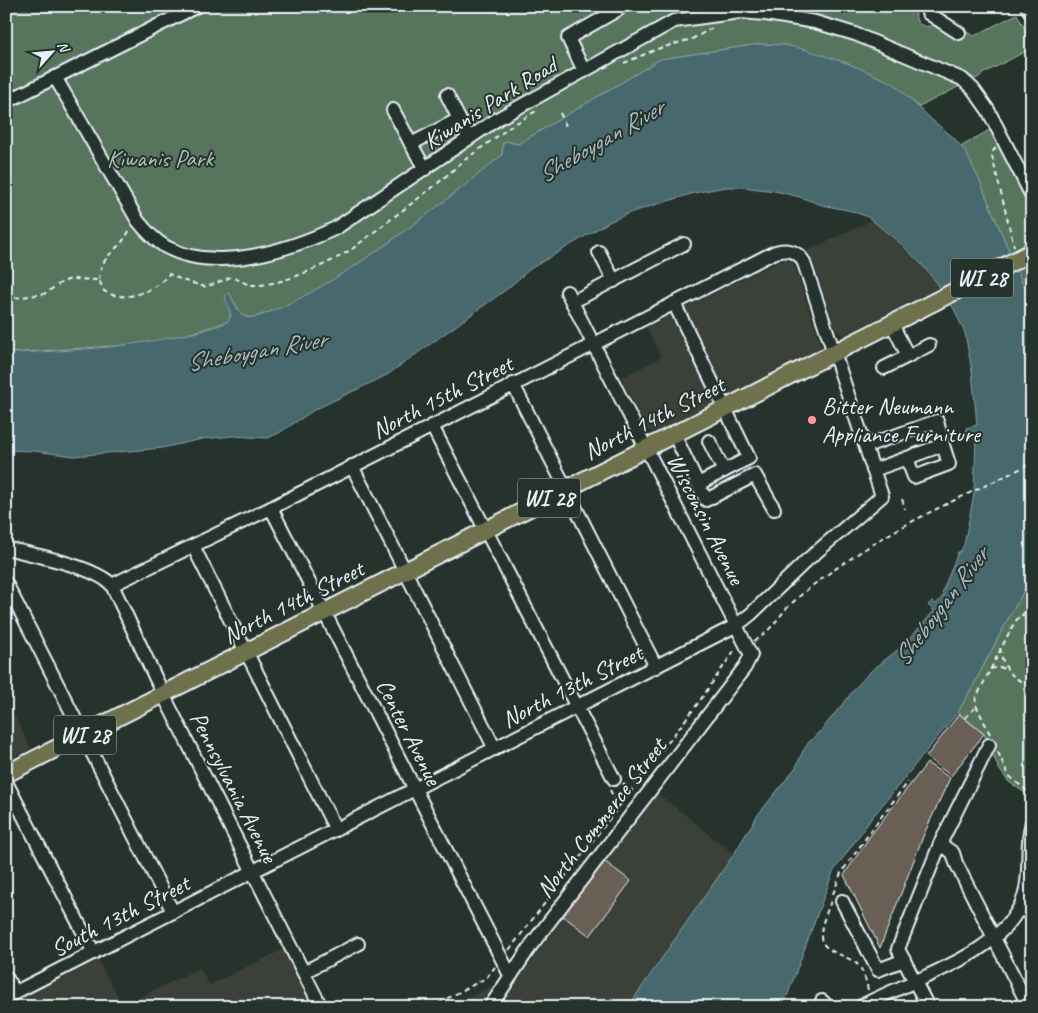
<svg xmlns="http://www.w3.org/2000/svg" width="1038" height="1013" font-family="Caveat,sans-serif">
<rect width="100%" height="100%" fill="#26332d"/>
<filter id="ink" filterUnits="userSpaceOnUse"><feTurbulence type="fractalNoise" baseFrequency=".02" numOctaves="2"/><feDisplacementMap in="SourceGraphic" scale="10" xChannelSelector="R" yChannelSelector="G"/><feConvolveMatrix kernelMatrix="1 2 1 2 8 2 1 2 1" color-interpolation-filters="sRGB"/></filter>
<g filter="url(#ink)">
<g fill="#3a4039">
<polygon points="872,220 923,266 940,287 846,335 842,335 836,330 813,262 807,251"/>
<polygon points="784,259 792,262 795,266 821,346 818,350 726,397 681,309"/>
<polygon points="675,312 720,399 658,431 651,432 647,429 621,378 661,357 646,327"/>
<polygon points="9,704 31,749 6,761 6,706"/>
<polygon points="651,788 734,854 628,1007 449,1007 526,969 628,816"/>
<polygon points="286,948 312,1007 6,1007 6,997 94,953 121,1002 129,1002 200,968 209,985"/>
</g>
<g fill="#57745b" stroke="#a0b2aa">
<path d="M6,6H920C909,18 921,32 935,24L959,34L965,31L974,36L1017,14L1032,43V48L984,73L976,79L970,76L960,86L919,107L893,83L847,63L786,45L760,44L661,59L518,144L505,141L503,144L502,155C455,194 407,231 356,265C329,282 303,299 272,311C265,313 255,319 247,317C241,316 232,298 229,293C229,302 232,313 229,321L188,334L141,344L12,353L6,352Z"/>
<polygon points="991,129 1032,210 1032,238 1023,244 1032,264 1032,306 978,177 962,146"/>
<polygon points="1032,577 1032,797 1031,797 1009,782 999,769 984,734 958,712 974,684 1010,615"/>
</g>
<path fill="#47696e" stroke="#879fa5" d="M760,44L785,45L804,49L847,63L893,83L932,120L953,137L965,151L978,177L1032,306V577L1010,615L974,684L958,712L871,819L833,872L783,1007H628L734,854L757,816L796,767L803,751L809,742L824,727L857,686L871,671L905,644L934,611L928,605L932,601L936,604L944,595L942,593L958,552H960L964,545L974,494L976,438L968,439L966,428L977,425L972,371L965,333L954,309L937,283L923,266L902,245L868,217L852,211L822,205L800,197L775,191L741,187H726L694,193L629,213L609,222L530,269L507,289L387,375L314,410L279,433L268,438L233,436L202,439L162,448L74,456L34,451L6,450V352L13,353C68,351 123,348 177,336C194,333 213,329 229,321L231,315L225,296L229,293C233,299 239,316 246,317C254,319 265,314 272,311C302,299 329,282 356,265C407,231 455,194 502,155L503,144L505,141L518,144L661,59Z"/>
<g fill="#6a5f55" stroke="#e8f1f8">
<polygon points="959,714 984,734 951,776 926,757"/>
<polygon points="927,763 950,778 924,834 880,948 844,875 870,836"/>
<polygon points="604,861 631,881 590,936 563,916"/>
</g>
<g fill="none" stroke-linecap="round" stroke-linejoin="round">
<defs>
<g id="minor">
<polyline points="927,6 928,13 959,33"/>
<polyline points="584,71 568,38 619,9"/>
<path d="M55,77L138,221C146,231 154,240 166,247C216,274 289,250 336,228L499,118L674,21L740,12L766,14L815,22L855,34L962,79L973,89L988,110L1032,196"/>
<polyline points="447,95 459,119"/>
<polyline points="6,102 197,6"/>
<polyline points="393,110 411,144"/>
<polyline points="425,169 411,144 459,119 469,138"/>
<polyline points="599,252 614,281"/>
<polyline points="572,302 684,244"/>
<polyline points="892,324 908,356 929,345"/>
<polyline points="884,368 908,356"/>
<polyline points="513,384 656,667"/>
<polyline points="432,426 614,779"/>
<polyline points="674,434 698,484 749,458 674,303"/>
<polyline points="709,441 724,471"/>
<polyline points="866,446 937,421 943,445"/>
<polyline points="352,466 495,749"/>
<path d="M873,470C897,462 920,453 943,445L949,464L914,477L907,458"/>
<polyline points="698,484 706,500 755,475 774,509"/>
<polyline points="271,508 510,975"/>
<polyline points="193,546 336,830"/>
<path d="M6,548C33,555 94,566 112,585L163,694L321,1007"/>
<polyline points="6,583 173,912"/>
<polyline points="989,745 940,844 953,853 956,863 1029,1007"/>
<polyline points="6,782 94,953"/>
<polyline points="842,901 878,970 904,960"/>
<polyline points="1019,909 1032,913"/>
<polyline points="304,972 358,944"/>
<polyline points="6,977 15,993"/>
<path d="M6,997L737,625L751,614L806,561L882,496L804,263C798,249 783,248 771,254L271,508L112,585"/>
<polyline points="822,1001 828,1007"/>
<polyline points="490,1007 532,944 745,667 751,655 567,292"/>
<path d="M860,1007C910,979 1004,956 1024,897C1032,873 1025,847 1032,822"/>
<polyline points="928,1007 898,949 940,844"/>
</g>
<g id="major">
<polyline points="1029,6 1032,11"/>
<polyline points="6,774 934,302"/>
</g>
</defs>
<use href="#minor" stroke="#e8f1f8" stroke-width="16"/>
<use href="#major" stroke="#e8f1f8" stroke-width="20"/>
<g stroke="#e8f1f8" stroke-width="2" stroke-dasharray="5 4" stroke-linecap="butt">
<polyline points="624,63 657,49 692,39 714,27"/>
<polyline points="560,113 566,126"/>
<polyline points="996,148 993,151 992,156 1014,246"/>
<polyline points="1025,271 1032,284"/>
<path d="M99,280C101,259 109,256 122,242C125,238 128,233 131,228"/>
<path d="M6,299L44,294L62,282L71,279L99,280L104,291C125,304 155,291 169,274L182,280L206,287L231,277C239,279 246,285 253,285C279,287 331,263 352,249L437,184L462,162L510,127L536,111"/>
<polyline points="902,499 905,509"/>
<polyline points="1021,616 1032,617"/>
<path d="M754,641C771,632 778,616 792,603C810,586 832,571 853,557C908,519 972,493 1032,463"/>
<path d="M1000,648C1002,667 1013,681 1032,685"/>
<polyline points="990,669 1000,667 1007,670"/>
<polyline points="965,718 976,707"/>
<polyline points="990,734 975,703 976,698 1012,627 1018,618 1032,607"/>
<polyline points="998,752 1009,776 1032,795"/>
<polyline points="623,783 630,794"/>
<polyline points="610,790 618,806"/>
<polyline points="833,894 841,873 881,817 908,782"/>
<path d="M831,901C827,912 821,924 821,935C820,953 848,954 858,965C864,972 866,981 868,990"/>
<polyline points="509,950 699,702 734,651 737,650"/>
<polyline points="431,1007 486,978 495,967"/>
</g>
<use href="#minor" stroke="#26332d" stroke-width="12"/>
<use href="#major" stroke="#6e714b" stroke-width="16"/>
<defs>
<polyline id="major-bridge" points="934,302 1030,253"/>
</defs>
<use href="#major-bridge" stroke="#e8f1f8" stroke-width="20" stroke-linecap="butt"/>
<use href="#major-bridge" stroke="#6e714b" stroke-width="16"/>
</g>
</g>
<circle fill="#ff9aa2" stroke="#26332d" stroke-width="2" cx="812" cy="420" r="5"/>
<g text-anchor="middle" stroke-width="4" stroke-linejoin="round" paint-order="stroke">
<g fill="#26332d" stroke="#aeb8bb" stroke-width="1">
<rect x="951" y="258.5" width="62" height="39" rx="4"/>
<rect x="518" y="478.5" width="62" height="39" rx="4"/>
<rect x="54" y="715.5" width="62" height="39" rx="4"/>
</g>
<g font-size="22" font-weight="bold" fill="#e8f1f8">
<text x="982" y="286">WI 28</text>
<text x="549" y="506">WI 28</text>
<text x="85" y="743">WI 28</text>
</g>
<g font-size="24" fill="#e8f1f8" stroke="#26332d">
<text transform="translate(490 103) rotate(-32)" y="8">Kiwanis Park Road</text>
<text transform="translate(442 397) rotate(-27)" y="8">North 15th Street</text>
<text transform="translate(654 418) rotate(-27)" y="8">North 14th Street</text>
<text transform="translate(706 519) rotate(63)" y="8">Wisconsin Avenue</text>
<text transform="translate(293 602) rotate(-27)" y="8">North 14th Street</text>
<text transform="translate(572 686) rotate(-27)" y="8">North 13th Street</text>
<text transform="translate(409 732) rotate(63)" y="8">Center Avenue</text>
<text transform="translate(234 787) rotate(63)" y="8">Pennsylvania Avenue</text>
<text transform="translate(601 818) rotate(-52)" y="8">North Commerce Street</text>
<text transform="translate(120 916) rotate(-27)" y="8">South 13th Street</text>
</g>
<g font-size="24" fill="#aebfb9" stroke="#26332d">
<text x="160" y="166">Kiwanis Park</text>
</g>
<g font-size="24" fill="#e8f1f8" stroke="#26332d" text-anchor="start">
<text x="822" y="414">Bitter Neumann<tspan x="822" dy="28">Appliance Furniture</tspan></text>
</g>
<g font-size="25" font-style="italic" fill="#a8bbc1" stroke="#26332d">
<text transform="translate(600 140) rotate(-30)" y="9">Sheboygan River</text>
<text transform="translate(256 350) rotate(-10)" y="9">Sheboygan River</text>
<text transform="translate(940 606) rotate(-53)" y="9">Sheboygan River</text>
</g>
</g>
<rect width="1038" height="1013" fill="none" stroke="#26332d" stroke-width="25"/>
<rect x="12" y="12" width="1013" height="988" fill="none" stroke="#e8f1f8" stroke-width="2" filter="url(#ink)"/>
<g transform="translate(52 52) rotate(63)" stroke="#26332d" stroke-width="4" paint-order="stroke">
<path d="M0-4L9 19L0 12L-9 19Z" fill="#e8f1f8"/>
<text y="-8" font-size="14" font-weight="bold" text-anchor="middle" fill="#e8f1f8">N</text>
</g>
</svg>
